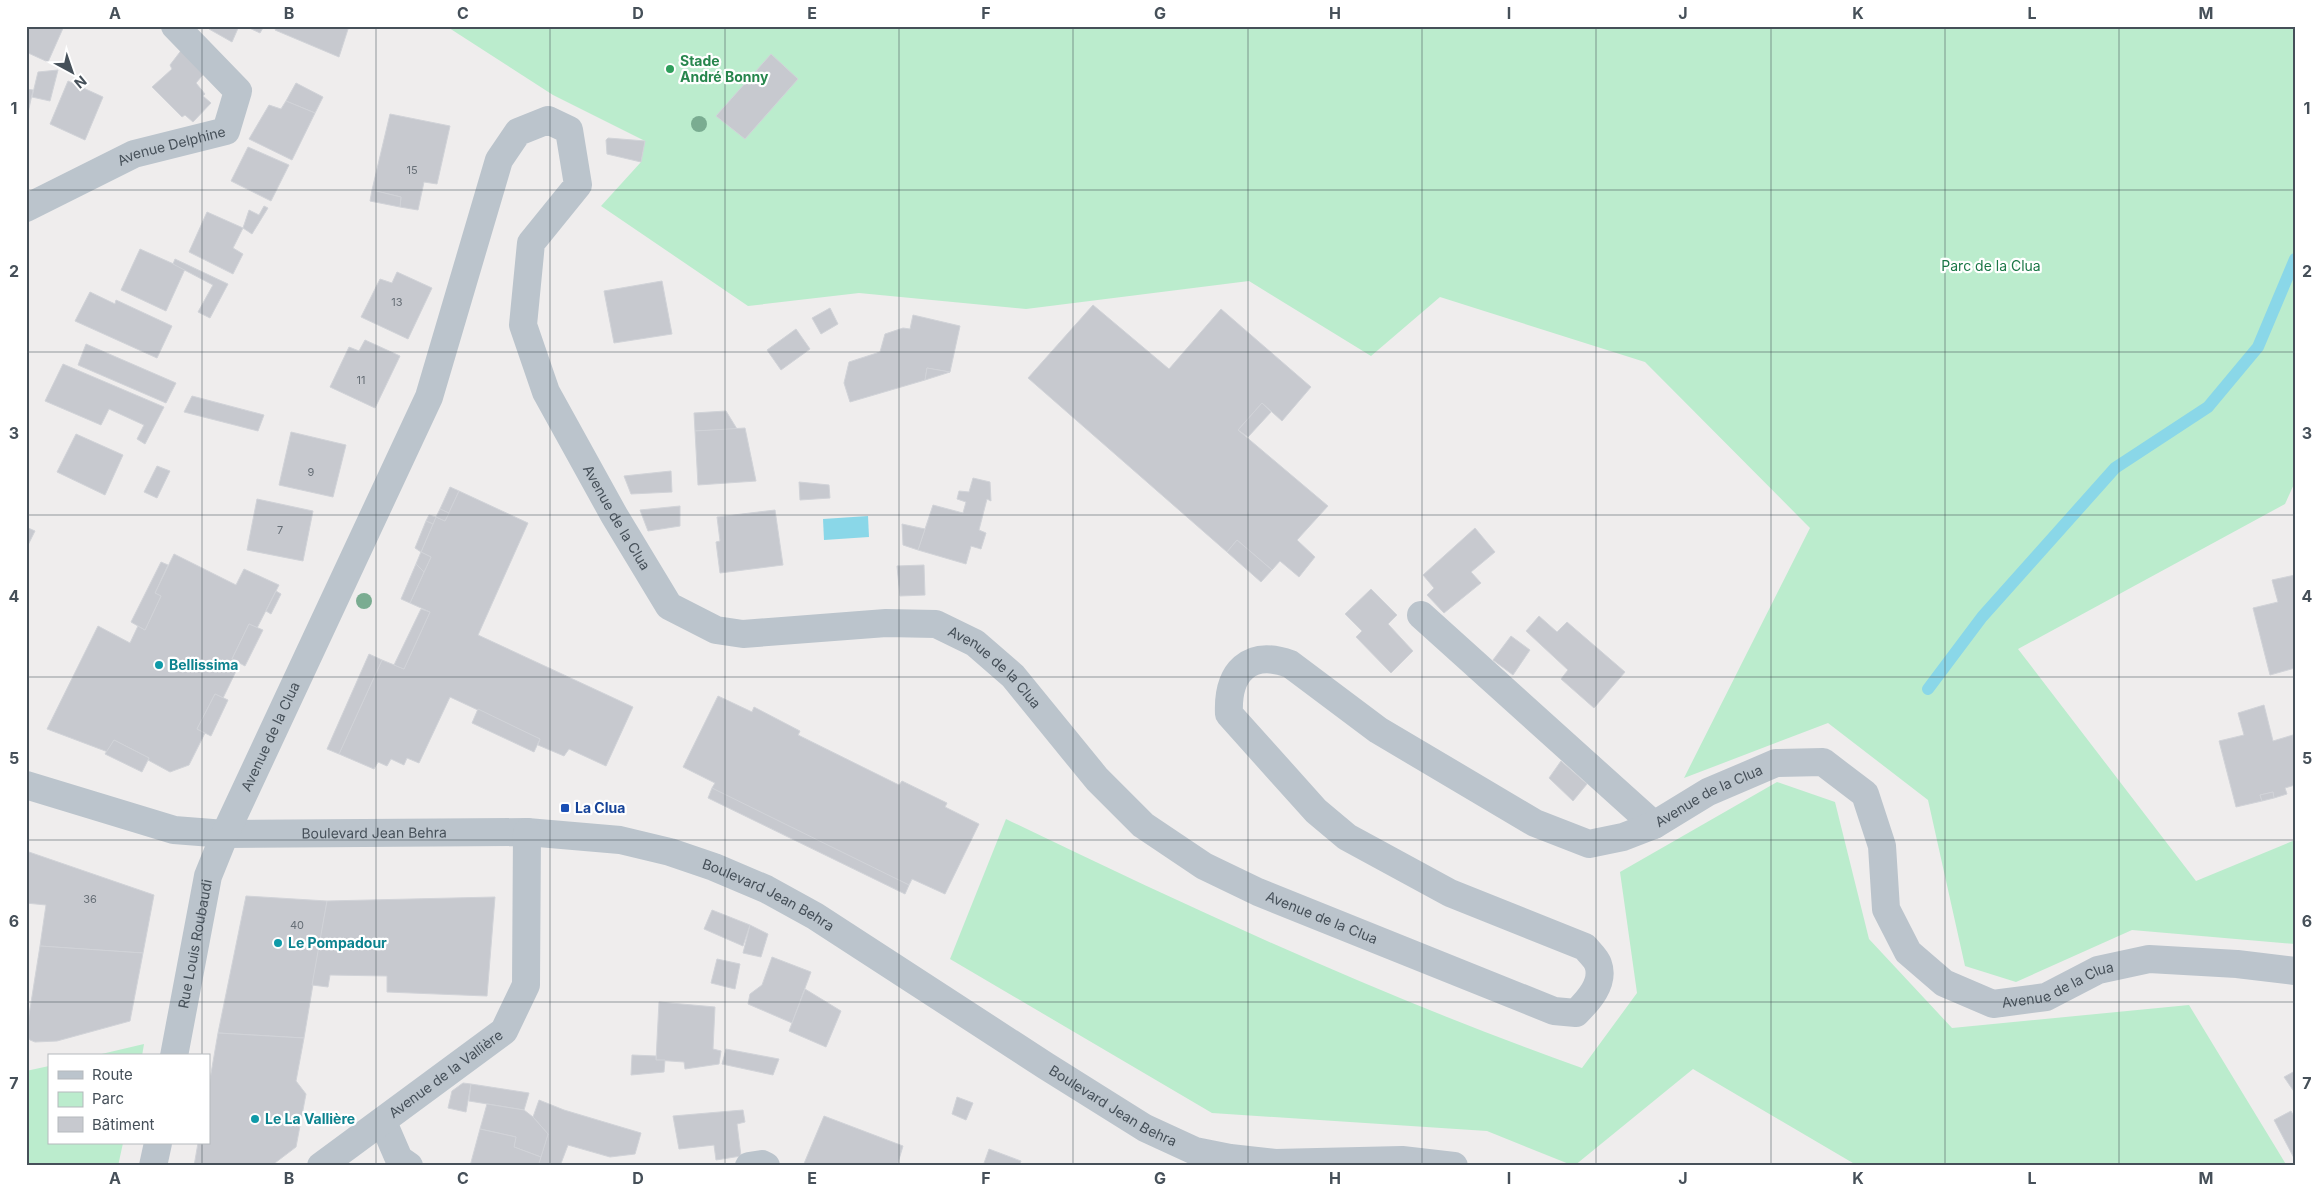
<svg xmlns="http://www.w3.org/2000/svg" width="2321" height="1192" font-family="Inter,sans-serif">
<rect width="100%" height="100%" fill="#efeded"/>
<g fill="#bbeccd">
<polygon points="446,26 2295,26 2295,482 2285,504 2018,649 2196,881 2295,840 2295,944 2132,930 2016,982 1965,966 1928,800 1828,723 1684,778 1810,528 1645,362 1440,297 1371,356 1249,281 1026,309 859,293 748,306 601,206 641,162 645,141 553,95"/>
<path d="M1777,782L1835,802L1869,939L1952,1028L2189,1005L2287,1166H1858L1693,1069L1574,1166L1487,1131L1212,1113L950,959L1006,819C1194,910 1385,998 1582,1068L1637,993L1620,872Z"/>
<polygon points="144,1044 142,1056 93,1056"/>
<polygon points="49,1066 49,1143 123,1143 118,1166 26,1166 26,1071"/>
</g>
<polygon fill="#8ad7e8" points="868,516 869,537 824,540 823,519"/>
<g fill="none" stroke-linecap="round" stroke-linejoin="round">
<polyline stroke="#8ad7e8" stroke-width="12" points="1928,689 1982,617 2115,468 2208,407 2258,347 2295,259"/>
</g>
<g fill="#c7c9cf" stroke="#d1d3d8">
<polygon points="26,26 64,26 48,62 26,52"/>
<polygon points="211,26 239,26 232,42 209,29"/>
<polygon points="245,26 264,26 260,33"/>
<polygon points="277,26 349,26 339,57 275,30"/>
<polygon points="183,48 207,70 196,83 205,94 203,96 211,103 193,122 185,115 182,117 152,87 172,69 170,65"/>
<polygon points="771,54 798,79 745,139 716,116"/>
<polygon points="58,70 50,101 32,97 38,72"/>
<polygon points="68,81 103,97 85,140 50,124"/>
<polygon points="296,83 323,97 315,113 286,101"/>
<polygon points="26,89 33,90 26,122"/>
<polygon points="286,101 315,113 292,160 249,139 269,105 281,109"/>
<polygon points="390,114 450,126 437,184 424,182 418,210 400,207 401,197 372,190"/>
<polygon points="608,138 645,141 641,162 607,154 606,140"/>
<polygon points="248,147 289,165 271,201 231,181"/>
<polygon points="372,190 401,197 400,207 370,201"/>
<polygon points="264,206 268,208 252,234 243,228 249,210 259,215"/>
<polygon points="207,212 243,228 233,248 243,254 233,274 189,252"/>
<polygon points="140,249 185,269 166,311 121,290"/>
<polygon points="175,259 228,284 210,318 198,312 213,285 173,264"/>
<polygon points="397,272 432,288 408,339 361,317 380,279 392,283"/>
<polygon points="662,281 672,334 614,343 604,291"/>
<polygon points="90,292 115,304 116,300 172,326 157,358 75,321"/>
<polygon points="1093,305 1169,369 1221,309 1311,387 1282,421 1262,403 1238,430 1328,506 1297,540 1315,557 1299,577 1280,561 1272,570 1237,540 1227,552 1028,378"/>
<polygon points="830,308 838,324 821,334 812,318"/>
<polygon points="913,315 960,326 950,372 927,368 925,380 850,402 844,383 849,362 880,352 885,334 903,328 910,329"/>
<polygon points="796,329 810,349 781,370 767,350"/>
<polygon points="365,340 400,356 375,408 330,387 349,347 359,351"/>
<polygon points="86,344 176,383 166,403 78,365"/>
<polygon points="63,364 164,407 145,444 137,439 144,425 109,409 101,425 45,401"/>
<polygon points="927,368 950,372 925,380"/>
<polygon points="192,396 264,415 258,431 184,412"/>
<polygon points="1262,403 1271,412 1248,437 1238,430"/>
<polygon points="726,411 737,429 695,431 694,413"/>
<polygon points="745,428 756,481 698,485 695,431"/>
<polygon points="291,432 346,445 333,497 279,485"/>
<polygon points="76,434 123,455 105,495 57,472"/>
<polygon points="157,466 170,471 157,498 144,492"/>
<polygon points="671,471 672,492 631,494 624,476"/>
<polygon points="973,478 990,482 991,501 987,499 979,530 986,533 981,549 971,546 966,564 918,550 933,505 963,513 966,502 957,499 959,491 969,492"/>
<polygon points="799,482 829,485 830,498 800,500"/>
<polygon points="450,487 459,491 449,513 440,509"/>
<polygon points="459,491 528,523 478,635 633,707 606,766 569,749 564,756 538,745 540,739 450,697 419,763 407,758 404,765 391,759 387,766 378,762 374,769 339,754 382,660 404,669 430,612 410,603 431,557 421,552 436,517 445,521"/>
<polygon points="257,499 313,511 303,561 247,550"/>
<polygon points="680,506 680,526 648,531 640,510"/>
<polygon points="440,509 449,513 445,521 436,517"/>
<polygon points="775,510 783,565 720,573 716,542 720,541 717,517"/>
<polygon points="429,515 436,517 433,524 426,521"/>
<polygon points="426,521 433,524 421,552 415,548"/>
<polygon points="902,524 925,529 918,550 903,545"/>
<polygon points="26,527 35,531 26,549"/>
<polygon points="1475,528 1495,552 1471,572 1481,583 1444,613 1427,595 1434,588 1423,575"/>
<polygon points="1237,540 1272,570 1261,582 1227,552"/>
<polygon points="421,552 431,557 424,572 416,564"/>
<polygon points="174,554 236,585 244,569 279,585 257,628 249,624 232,659 240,663 223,698 215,694 197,729 205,733 189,765 170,772 148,760 149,758 114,740 108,752 47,729 98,626 130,643 138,626 145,630 161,596 155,593"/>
<polygon points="161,562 168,565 155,593 161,596 145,630 131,622"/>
<polygon points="416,564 424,572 410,603 401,599"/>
<polygon points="924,565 925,595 900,596 897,566"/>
<polygon points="2295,575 2295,668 2270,675 2253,608 2278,602 2272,580"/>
<polygon points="1371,589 1397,615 1388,624 1413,651 1391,673 1356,637 1362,631 1345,614"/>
<polygon points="276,591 281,594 271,614 266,611"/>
<polygon points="421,609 430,612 404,669 394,665"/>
<polygon points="1539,616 1557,632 1567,622 1625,672 1594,708 1561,679 1568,670 1526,631"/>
<polygon points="249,624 263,630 245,666 232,659"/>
<polygon points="1511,636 1530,650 1513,675 1493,660"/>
<polygon points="369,654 382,660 339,754 327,749"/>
<polygon points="215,694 228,700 211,736 197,729"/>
<polygon points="718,696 752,712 754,707 800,731 798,735 899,785 902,781 947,803 945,807 979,824 945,894 912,879 909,885 851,858 734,801 712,788 715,783 683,767"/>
<polygon points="2264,705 2273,741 2293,735 2295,785 2285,788 2287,794 2274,798 2273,792 2260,795 2262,801 2236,807 2219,741 2244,735 2238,713"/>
<polygon points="478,709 540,739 534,752 472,723"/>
<polygon points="114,740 149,758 142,772 105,754"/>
<polygon points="1561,761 1587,784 1573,801 1549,778"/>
<polygon points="712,788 909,885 905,894 708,798"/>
<polygon points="2273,792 2274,798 2262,801 2260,795"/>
<polygon points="26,851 154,895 143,953 40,946 46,905 26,903"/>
<polygon points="246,896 327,901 304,1038 218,1033"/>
<polygon points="495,897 487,996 387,992 387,976 330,975 328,987 312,985 327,901"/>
<polygon points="712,910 750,925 743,946 704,929"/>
<polygon points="750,925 768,934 761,957 743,953"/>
<polygon points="40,946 143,953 130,1021 57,1041 35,1042 30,1040 26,1034"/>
<polygon points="772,957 811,972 792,1023 748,1004 750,994 762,985"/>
<polygon points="717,959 740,964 735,989 711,983"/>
<polygon points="805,989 841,1011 826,1047 789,1031"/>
<polygon points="659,1002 715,1007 713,1049 721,1051 719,1064 685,1069 684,1062 656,1060"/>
<polygon points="218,1033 304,1038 296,1081 306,1094 296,1147 271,1166 194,1166 198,1143 209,1143 209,1085"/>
<polygon points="726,1049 779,1059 773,1075 722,1064"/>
<polygon points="632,1055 656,1056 656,1060 665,1060 664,1072 631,1075"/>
<polygon points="2295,1071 2295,1093 2284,1077"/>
<polygon points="463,1083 471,1084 466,1112 448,1108 452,1091"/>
<polygon points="471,1084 529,1093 524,1110 469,1101"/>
<polygon points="957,1097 973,1103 966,1120 952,1114"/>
<polygon points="539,1100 564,1110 641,1133 635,1154 610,1157 568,1145 560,1166 538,1166 548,1134 533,1117"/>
<polygon points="487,1104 524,1110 533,1117 548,1134 541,1157 514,1147 516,1137 480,1129"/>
<polygon points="743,1110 745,1122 737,1124 741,1156 716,1160 714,1145 679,1149 673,1116"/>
<polygon points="2291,1111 2295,1118 2295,1160 2274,1120"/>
<polygon points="824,1116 903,1146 897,1166 803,1166"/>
<polygon points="480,1129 516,1137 514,1147 541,1157 538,1166 470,1166"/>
<polygon points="989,1149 1021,1161 1019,1166 983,1166"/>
</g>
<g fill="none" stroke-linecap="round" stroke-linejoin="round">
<g stroke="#bbc4cc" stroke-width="28">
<path id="s1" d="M26,208L134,154L226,131L238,91L175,26"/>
<polyline points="1421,615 1654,825"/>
<path id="s2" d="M26,785L174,830L225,834L527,832L620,840L670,852L714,867L766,889L815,916L1046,1066L1145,1128L1195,1151L1230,1158L1275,1163L1402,1160L1454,1166"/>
<path id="s3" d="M174,1056L208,876L225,834L429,397L499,160L518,132L548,120L569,130L578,185L531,243L523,325L546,392L614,515L669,606L716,630L743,634L886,623L936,624L975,643L1013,676L1097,779L1143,825L1204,866L1258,892L1554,1011L1576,1013C1588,1001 1605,983 1598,964C1596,958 1589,952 1585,947L1450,893L1347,837L1316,811L1229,714C1227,672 1249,649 1290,664L1378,730L1535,823L1589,844L1623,837L1654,825L1708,792L1776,763L1823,762L1865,794L1882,846L1886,909L1908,952L1944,983L1993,1004L2046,997L2098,970L2149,959L2237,964L2295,971"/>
<polyline points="383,1122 399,1159 409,1166"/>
<polyline points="153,1166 158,1143"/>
<path id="s4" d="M321,1166L504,1031L526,985L527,832"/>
<polyline points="749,1166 762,1164 766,1166"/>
</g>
</g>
<g fill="#7aac91">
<circle cx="699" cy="124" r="8"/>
<circle cx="364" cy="601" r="8"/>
</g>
<path fill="none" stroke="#465059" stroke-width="1" stroke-opacity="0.55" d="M202,26V1056M376,26V1166M550,26V1166M725,26V1166M899,26V1166M1073,26V1166M1248,26V1166M1422,26V1166M1596,26V1166M1771,26V1166M1945,26V1166M2119,26V1166M26,190H2295M26,352H2295M26,515H2295M26,677H2295M26,840H2295M26,1002H2295M202,1143V1166"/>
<circle fill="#2e9e5b" stroke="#fff" stroke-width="2" cx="670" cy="69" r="5"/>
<g fill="#0f9aa8" stroke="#fff" stroke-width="2">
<circle cx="159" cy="665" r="5"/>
<circle cx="278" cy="943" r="5"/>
<circle cx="255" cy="1119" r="5"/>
</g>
<rect fill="#1a4fb4" stroke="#fff" stroke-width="2" x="560" y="803" width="10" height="10" rx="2.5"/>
<g text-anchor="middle" stroke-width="4.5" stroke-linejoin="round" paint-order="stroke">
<g font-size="11" fill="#666e76">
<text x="412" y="174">15</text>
<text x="397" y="306">13</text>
<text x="361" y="384">11</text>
<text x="311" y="476">9</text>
<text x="280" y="534">7</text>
<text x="90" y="903">36</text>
<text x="297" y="929">40</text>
</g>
<g font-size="14" font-weight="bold" fill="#27864d" stroke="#fff" text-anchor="start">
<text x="680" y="66">Stade<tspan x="680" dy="16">André Bonny</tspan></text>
</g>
<g font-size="14" fill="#465059" stroke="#fff">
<text dy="5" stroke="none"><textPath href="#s1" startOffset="159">Avenue Delphine</textPath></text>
<text dy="5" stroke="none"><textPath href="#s3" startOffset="1475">Avenue de la Clua</textPath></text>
<text dy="5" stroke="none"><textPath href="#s3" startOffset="1925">Avenue de la Clua</textPath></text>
<text dy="5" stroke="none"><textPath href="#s3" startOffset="336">Avenue de la Clua</textPath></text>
<text dy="5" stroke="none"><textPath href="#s3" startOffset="3709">Avenue de la Clua</textPath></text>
<text dy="5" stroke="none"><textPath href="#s2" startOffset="355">Boulevard Jean Behra</textPath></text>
<text dy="5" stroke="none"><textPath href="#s2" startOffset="760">Boulevard Jean Behra</textPath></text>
<text dy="5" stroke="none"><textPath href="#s3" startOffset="2345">Avenue de la Clua</textPath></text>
<text dy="5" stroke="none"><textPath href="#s3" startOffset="114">Rue Louis Roubaudi</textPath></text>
<text dy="5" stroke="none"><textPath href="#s3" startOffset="4219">Avenue de la Clua</textPath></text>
<text dy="5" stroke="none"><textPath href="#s4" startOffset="155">Avenue de la Vallière</textPath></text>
<text dy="5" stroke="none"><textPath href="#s2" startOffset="1165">Boulevard Jean Behra</textPath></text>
</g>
<g font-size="14" fill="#1a7746" stroke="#fff">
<text x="1991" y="271">Parc de la Clua</text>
</g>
<g font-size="14" font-weight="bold" fill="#0d838f" stroke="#fff" text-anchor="start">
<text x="169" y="670">Bellissima</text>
<text x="288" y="948">Le Pompadour</text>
<text x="265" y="1124">Le La Vallière</text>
</g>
<g font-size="14" font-weight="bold" fill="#164399" stroke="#fff" text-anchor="start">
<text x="575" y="813">La Clua</text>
</g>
</g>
<rect width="2321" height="1192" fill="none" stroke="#ffffff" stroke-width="55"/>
<rect x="48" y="1054" width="162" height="90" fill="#ffffff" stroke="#b5b9bd"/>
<rect x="58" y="1071" width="25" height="8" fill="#bbc4cc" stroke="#b5b9bd"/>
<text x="92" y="1080" font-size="15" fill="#465059">Route</text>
<rect x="58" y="1092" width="25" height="15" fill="#bbeccd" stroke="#b5b9bd"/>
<text x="92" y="1104" font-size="15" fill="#465059">Parc</text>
<rect x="58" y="1117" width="25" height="15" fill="#c7c9cf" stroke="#b5b9bd"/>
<text x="92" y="1130" font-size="15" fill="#465059">Bâtiment</text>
<g transform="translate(72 72) rotate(140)" stroke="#ffffff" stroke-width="4" paint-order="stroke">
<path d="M0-4L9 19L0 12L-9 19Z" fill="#465059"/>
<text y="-8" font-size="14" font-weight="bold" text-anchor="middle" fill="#465059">N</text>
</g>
<rect x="28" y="28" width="2266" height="1136" fill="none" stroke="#465059" stroke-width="2"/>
<g font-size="16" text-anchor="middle" font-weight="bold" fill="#465059">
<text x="115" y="19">A</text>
<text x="289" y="19">B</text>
<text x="463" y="19">C</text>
<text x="638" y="19">D</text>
<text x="812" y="19">E</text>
<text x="986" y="19">F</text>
<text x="1160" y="19">G</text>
<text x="1335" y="19">H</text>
<text x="1509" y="19">I</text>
<text x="1683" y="19">J</text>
<text x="1858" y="19">K</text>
<text x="2032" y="19">L</text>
<text x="2206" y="19">M</text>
<text x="14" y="114">1</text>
<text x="2307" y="114">1</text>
<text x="14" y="277">2</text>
<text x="2307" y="277">2</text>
<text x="14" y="439">3</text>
<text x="2307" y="439">3</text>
<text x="14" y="602">4</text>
<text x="2307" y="602">4</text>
<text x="14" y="764">5</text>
<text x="2307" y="764">5</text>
<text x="14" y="927">6</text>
<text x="2307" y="927">6</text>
<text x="14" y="1089">7</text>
<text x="2307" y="1089">7</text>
<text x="115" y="1184">A</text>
<text x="289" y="1184">B</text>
<text x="463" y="1184">C</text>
<text x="638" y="1184">D</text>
<text x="812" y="1184">E</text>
<text x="986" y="1184">F</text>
<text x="1160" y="1184">G</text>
<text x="1335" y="1184">H</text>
<text x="1509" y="1184">I</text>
<text x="1683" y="1184">J</text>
<text x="1858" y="1184">K</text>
<text x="2032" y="1184">L</text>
<text x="2206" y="1184">M</text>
</g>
</svg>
